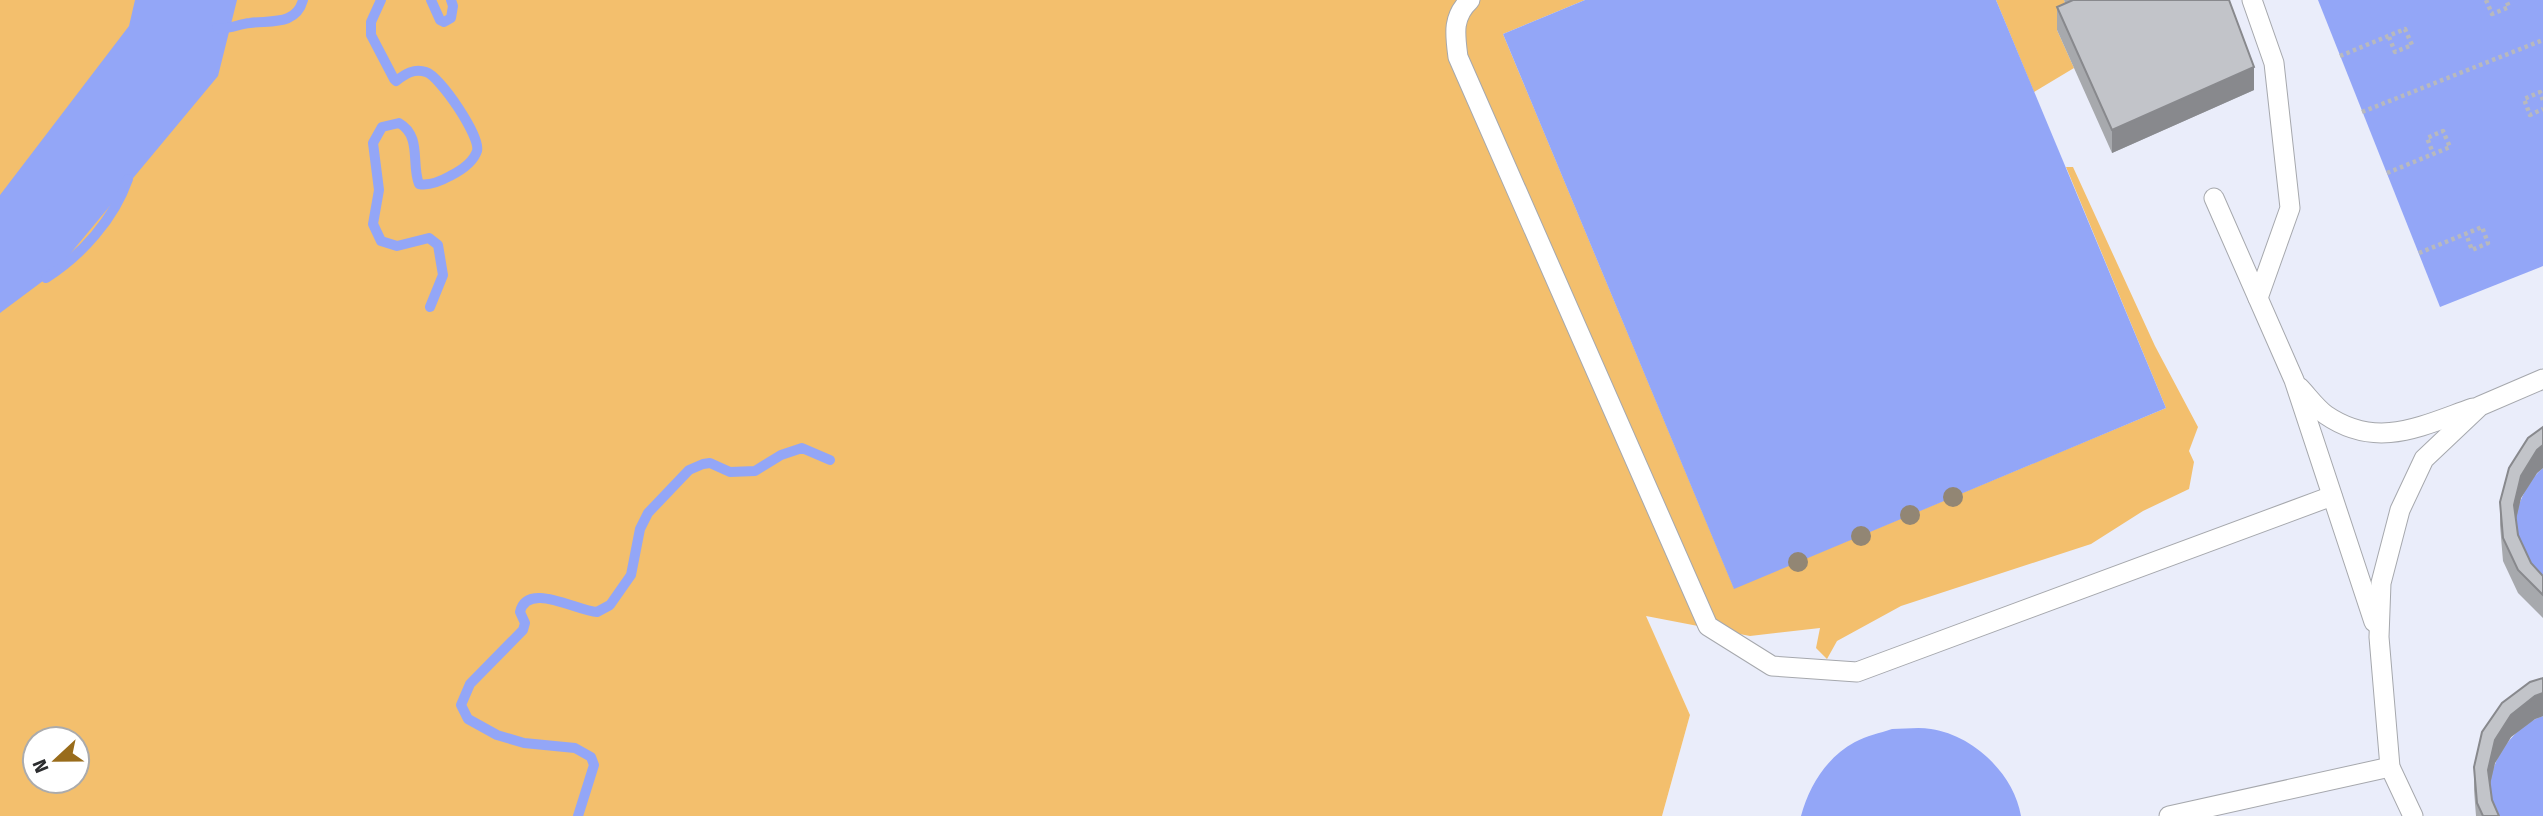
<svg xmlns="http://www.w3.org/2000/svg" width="2543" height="816" font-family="'Fira Sans',sans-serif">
<rect width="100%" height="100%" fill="#f9faff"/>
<polygon fill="#eaedfa" points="1368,0 2543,0 2543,816 1662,816 1690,715"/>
<g fill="#f3bf6d" fill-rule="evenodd">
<path d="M0,0H1585L1503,34L1734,588L2166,408L2066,167H2073L2155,346L2198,427L2189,451L2194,462L2189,489L2143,511L2091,544L1901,606L1837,641L1827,659L1816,648L1820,628L1750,636L1646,616L1690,715L1662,816H0ZM35,739H77V781H35Z"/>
<polygon points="1996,0 2064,0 2073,23 2057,30 2074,68 2034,92"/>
</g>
<g fill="#93a6f7">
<polygon points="135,0 237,0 218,76 55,272 0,313 0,195 129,26"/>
<polygon points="1585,0 1996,0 2166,408 1734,589 1503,34"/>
<polygon points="2318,0 2543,0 2543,266 2440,307"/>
<path d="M2543,468V598C2537,584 2514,539 2515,526C2515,507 2528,480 2543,468Z"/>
<path d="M2543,716V816H2491C2490,809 2488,801 2488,794C2489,762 2513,726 2543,716Z"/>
<path d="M1892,729C1905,729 1919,727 1931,729C1973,735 2014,774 2021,816H1801C1809,786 1827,757 1855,742C1866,736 1880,733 1892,729Z"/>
</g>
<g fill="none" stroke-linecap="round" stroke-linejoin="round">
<g stroke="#93a6f7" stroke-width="10">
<path d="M381,0L371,22V35L394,79L396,81C405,74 414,68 426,72C440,76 481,137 477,151C473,163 460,171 450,176C441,181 429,186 419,184C411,164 422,136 399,123L382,127L373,143L379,190L373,224L381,241L397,246L429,238L438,245L443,275L430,307"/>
<polyline points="431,0 440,20 444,22 451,18 453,6 451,0"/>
<path d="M217,28C229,30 238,24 250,23C270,20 296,26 303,0"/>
<path d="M46,278C82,255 114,219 128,179"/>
<path d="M578,816L594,765L591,757L575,748L524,743L497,735L468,719L461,705L470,684L523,630L525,623L520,612C527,581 577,611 597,612L610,605L631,575L640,529L648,513L689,470L703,464L710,463L730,472L755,471L781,455L802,448L830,460"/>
</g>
<defs>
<g id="service">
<path d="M1470,0C1452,17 1455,34 1458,57L1708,626L1772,666L1857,672L2332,496"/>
<polyline points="2252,0 2274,63 2290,208 2258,298"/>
<polyline points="2214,198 2294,380 2374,622"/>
<path d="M2299,387C2307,395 2316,408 2326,415C2377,450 2421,426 2473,408"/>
<polyline points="2169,816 2390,767"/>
<polyline points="2413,816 2390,767 2379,637 2381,583 2400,510 2424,459 2480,406 2543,379"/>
</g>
</defs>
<use href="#service" stroke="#a6a8ad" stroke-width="21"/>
<g stroke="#b8b9bd" stroke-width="4.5" stroke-dasharray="3.5 3.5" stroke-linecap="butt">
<polyline points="2486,0 2492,14 2509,7 2506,0"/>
<polyline points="2340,56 2405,29 2412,45 2395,52 2389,37"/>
<polyline points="2543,100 2540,92 2524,99 2530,115 2543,109"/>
<polyline points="2362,112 2543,40"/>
<polyline points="2387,173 2450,147 2443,131 2427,138 2433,153"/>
<polyline points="2419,253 2482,227 2488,243 2472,250 2466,234"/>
</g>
<use href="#service" stroke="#fff" stroke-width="19"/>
</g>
<g fill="#928674">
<circle cx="1953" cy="497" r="10"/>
<circle cx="1910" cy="515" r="10"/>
<circle cx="1861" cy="536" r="10"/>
<circle cx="1798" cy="562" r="10"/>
</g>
<g fill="#a7a9ad">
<polygon points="2064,0 2229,0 2254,90 2112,153 2057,30 2057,7 2065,3"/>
<polygon points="2543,427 2543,468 2537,473 2521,498 2516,520 2518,535 2531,563 2543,576 2543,618 2518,593 2503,561 2500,525 2500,502"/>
<polygon points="2543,678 2543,716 2535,719 2511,737 2495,763 2490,785 2492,800 2499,816 2476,816 2474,790 2474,767"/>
</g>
<g fill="#88898d">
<polygon points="2254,67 2254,90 2112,153 2112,130"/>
<polygon points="2543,445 2543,468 2537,473 2521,498 2514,528 2514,505 2521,476 2537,450"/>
<polygon points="2543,693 2543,716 2535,719 2511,737 2495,763 2488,793 2488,770 2495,740 2511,715 2535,696"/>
</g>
<g fill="#c2c4c9" stroke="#88898d" stroke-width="2">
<polygon points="2073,0 2229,0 2254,67 2112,130 2057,7"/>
<polygon points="2543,427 2543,445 2537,450 2521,476 2514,505 2518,535 2531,563 2543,576 2543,595 2518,570 2503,538 2500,502 2509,468 2528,438"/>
<polygon points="2543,678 2543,693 2535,696 2511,715 2495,740 2488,770 2492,800 2499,816 2483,816 2477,803 2474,767 2482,732 2502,703 2530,682"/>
</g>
<g transform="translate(56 760) rotate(248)"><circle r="33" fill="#ffffff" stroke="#ababac" stroke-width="2"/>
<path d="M0-5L12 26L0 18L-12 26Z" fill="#996c1b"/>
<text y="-10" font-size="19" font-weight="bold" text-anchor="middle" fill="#2c2d2f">N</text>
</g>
</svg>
